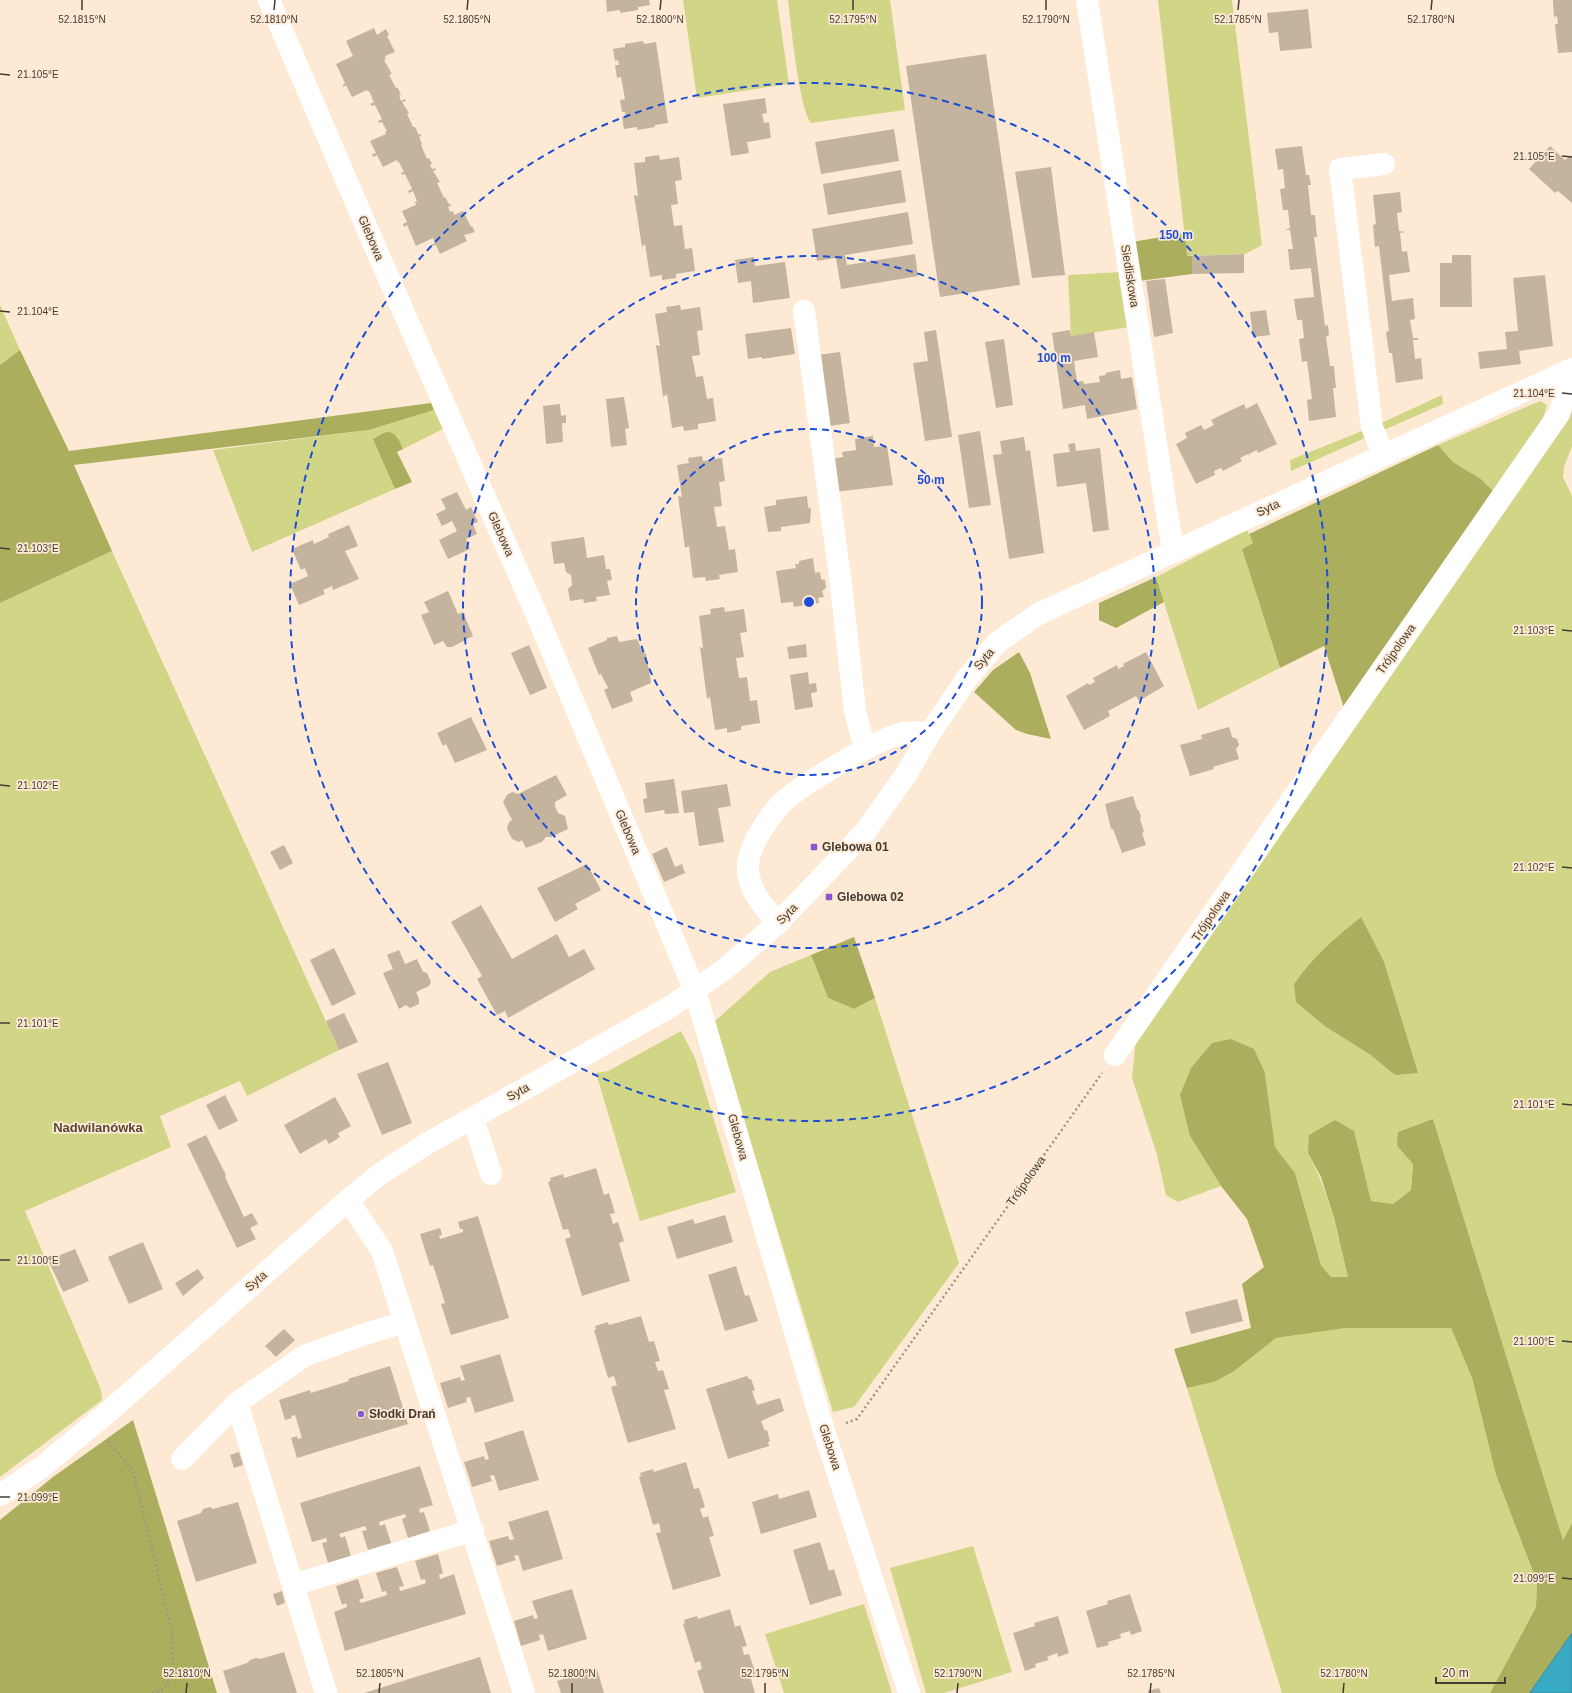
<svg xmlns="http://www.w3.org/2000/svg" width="1572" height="1693" font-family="Arial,sans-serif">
<rect width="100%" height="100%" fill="#feead4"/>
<g fill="#d1d686" fill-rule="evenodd">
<polygon points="683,0 777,0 789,84 697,98"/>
<path d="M788,0H890L905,110L811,123C799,107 791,25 788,0Z"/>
<polygon points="1158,0 1232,0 1262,245 1245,254 1187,256"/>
<polygon points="1121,272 1130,327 1071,336 1068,275"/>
<polygon points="0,305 20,350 0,365"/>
<polygon points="1442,395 1443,404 1384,430 1381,423"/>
<polygon points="1540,401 1547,405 1543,418 1493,491 1481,479 1453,462 1438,445"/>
<path d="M1572,402V446L1564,467L1563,477L1572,496V1523L1563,1540L1433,1120L1397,1146L1413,1164L1411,1190L1393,1204L1371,1201L1363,1171L1308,1153C1329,1192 1338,1234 1348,1277H1331L1321,1265L1295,1173L1275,1147L1265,1073L1190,1136L1221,1186L1178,1202L1166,1195L1157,1155L1132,1078L1136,1038ZM1361,917L1395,1075L1369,1054L1326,1027L1294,984C1311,958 1337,936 1361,917Z"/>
<polygon points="434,410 443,429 403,449 397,436 374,439 395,489 252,552 213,450 369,430"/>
<polygon points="1362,431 1365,438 1291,471 1290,460"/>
<polygon points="1247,530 1253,543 1242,549 1280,668 1198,710 1156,577"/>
<polygon points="112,551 339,1050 247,1096 240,1081 160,1116 171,1147 25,1211 101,1390 102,1400 0,1477 0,603"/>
<polygon points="811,955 828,998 854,1009 875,998 959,1263 854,1407 833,1412 714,1022 770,972"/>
<polygon points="681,1031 695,1058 736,1192 640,1221 596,1073 608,1071"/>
<polygon points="1346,1328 1451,1328 1472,1378 1496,1475 1537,1582 1536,1607 1490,1693 1282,1693 1187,1388 1214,1382 1233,1372 1276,1338"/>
<polygon points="973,1546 1012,1672 944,1693 926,1693 890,1568"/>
<polygon points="864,1604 892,1693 784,1693 765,1634"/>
</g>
<g fill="#abaf5d">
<polygon points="1185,233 1187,256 1192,256 1192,274 1139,281 1132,242"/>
<polygon points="20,350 69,451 431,403 434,410 369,430 74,465 112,551 0,603 0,365"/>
<path d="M386,432C397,432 399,440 403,449L397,452L412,482L395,489L373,439Z"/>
<polygon points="1438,445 1453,462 1481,479 1493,491 1344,708 1324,646 1280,668 1242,549 1253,543 1249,534"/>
<polygon points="1156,577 1164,602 1116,628 1099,620 1099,603"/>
<polygon points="1019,652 1030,673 1051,739 1027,734 1016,730 974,692 993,670"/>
<path d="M1361,917L1384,962L1418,1073L1395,1075L1369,1054L1326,1027L1296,1002L1294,984C1311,958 1337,936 1361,917Z"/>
<polygon points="854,937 875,998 854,1009 828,998 811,955"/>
<polygon points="1231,1039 1254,1049 1265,1073 1275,1147 1295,1173 1321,1265 1331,1277 1348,1277 1334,1218 1321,1177 1308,1153 1309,1135 1335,1120 1354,1131 1371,1201 1393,1204 1411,1190 1413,1164 1397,1146 1398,1132 1433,1119 1563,1540 1572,1523 1572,1633 1530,1693 1490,1693 1536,1607 1537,1582 1496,1475 1472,1378 1451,1328 1346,1328 1276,1338 1233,1372 1214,1382 1187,1388 1174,1349 1251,1328 1242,1284 1264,1267 1247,1219 1221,1186 1190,1136 1180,1095 1191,1068 1212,1043"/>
<polygon points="133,1420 217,1693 0,1693 0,1520 53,1477"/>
</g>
<polygon fill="#39aac4" stroke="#3c8998" points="1572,1633 1572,1693 1530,1693 1531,1691"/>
<g fill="#c4b39d">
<polygon points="606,0 649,0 650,5 638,7 638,10 620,13 620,10 607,12"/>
<polygon points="1553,0 1572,0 1572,52 1558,53 1555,24 1558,24 1557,16 1554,17"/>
<polygon points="1308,9 1312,48 1280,51 1278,32 1269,33 1267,13"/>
<polygon points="374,28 377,35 386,29 389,35 387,36 395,52 385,56 386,59 384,60 392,74 389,75 396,88 398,88 401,95 399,95 401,101 405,99 406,101 402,102 409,113 407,114 413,127 415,127 419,135 421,134 421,136 419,137 422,144 421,145 427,159 429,158 432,164 430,165 432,169 435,168 436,170 433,171 440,182 437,183 444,198 445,197 449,204 452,205 448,207 450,212 453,211 454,215 463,211 471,227 472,226 475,232 464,235 467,241 440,254 436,245 432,246 431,245 435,243 433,238 416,246 407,225 404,227 403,224 407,222 402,211 416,205 415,202 417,201 413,191 409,193 408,191 412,189 405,174 402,175 401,173 404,172 399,162 398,163 397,160 383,167 377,155 373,157 372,154 376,153 370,141 386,134 385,132 387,131 382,122 379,123 378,121 382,119 375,105 372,106 370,104 374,102 369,91 368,92 367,90 352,97 346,85 343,87 343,85 345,83 336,64 353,56 346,41"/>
<polygon points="643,41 644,44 656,42 668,123 655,125 655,127 637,130 637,127 624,129 622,117 626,117 625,112 622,112 620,100 625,99 621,77 617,78 615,65 619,65 618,60 615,61 613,49 625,47 625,44"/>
<polygon points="986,54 1020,285 940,297 906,66"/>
<polygon points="765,98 767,113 762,114 764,123 769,122 771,138 747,142 749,153 731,156 723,104"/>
<polygon points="894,129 899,161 821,174 815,142"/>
<polygon points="1302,146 1306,175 1309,175 1311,185 1308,185 1311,215 1315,215 1317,237 1314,237 1325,326 1328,325 1329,335 1326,337 1330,366 1334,366 1336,388 1333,388 1336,417 1309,421 1307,400 1312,399 1307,361 1302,362 1299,339 1304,338 1302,320 1297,320 1294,299 1314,297 1311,268 1290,270 1288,249 1293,249 1290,230 1285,230 1290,228 1288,210 1283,210 1280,189 1285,188 1283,169 1278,170 1275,149"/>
<polygon points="1550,146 1565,160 1570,156 1572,158 1572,203 1558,191 1555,193 1529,169"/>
<polygon points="659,155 660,160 679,157 682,180 675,181 678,204 671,205 674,226 682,225 685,249 692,248 695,271 676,274 676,278 662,280 662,275 650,277 645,244 642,247 634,195 638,196 634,163 645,162 645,157"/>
<polygon points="1051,167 1065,275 1032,278 1015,172"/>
<polygon points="901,170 906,202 828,215 823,184"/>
<polygon points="1400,192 1402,212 1397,213 1399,231 1405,232 1400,233 1402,252 1407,251 1410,272 1389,275 1392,301 1413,298 1415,319 1410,320 1413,338 1418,338 1418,340 1413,340 1415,359 1421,358 1423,379 1396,383 1392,353 1389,353 1386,332 1389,331 1379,246 1375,247 1373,225 1376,224 1373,195"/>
<polygon points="908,212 913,244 845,255 847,265 915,254 918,276 841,289 836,258 817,261 812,229"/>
<polygon points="1244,254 1244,273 1192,274 1192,256"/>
<polygon points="1452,255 1471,255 1472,307 1440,307 1440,263 1452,263"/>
<polygon points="754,257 755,266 785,262 790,298 753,303 751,281 738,283 735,260"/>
<polygon points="1545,275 1553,346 1519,351 1521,364 1480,369 1478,352 1507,349 1505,332 1518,331 1513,278"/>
<polygon points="1165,279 1173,333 1154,337 1146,281"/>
<polygon points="680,305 681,310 700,307 703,330 697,331 700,355 692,356 696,377 703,376 707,399 713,398 716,421 698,424 698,429 684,431 683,426 672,428 667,394 663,397 656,345 660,346 655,314 667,312 666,307"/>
<polygon points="1266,310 1270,335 1253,337 1250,312"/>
<polygon points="791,328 795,354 762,359 762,357 748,359 745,334"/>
<polygon points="936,330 952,437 925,441 913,363 928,361 924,332"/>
<polygon points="1070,330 1071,336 1094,332 1098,357 1074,361 1077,382 1083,381 1084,384 1100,382 1099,376 1106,375 1105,373 1120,370 1121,379 1132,377 1137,409 1087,419 1085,405 1063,409 1052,333"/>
<polygon points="1004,339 1013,405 996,408 985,342"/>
<polygon points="840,352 850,423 830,426 817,355"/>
<polygon points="624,397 629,428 625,429 627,445 611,447 606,399"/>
<polygon points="1257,403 1277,444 1258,453 1257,450 1249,454 1251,457 1248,454 1240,458 1242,461 1223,471 1221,468 1214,471 1215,475 1196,484 1176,444 1187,438 1185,433 1201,425 1204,430 1214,425 1211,420 1244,404 1246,409"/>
<polygon points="560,404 561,416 566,415 566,423 562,423 563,442 546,444 543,406"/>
<polygon points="980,431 991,505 969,508 958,435"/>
<polygon points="873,436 874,447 887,446 893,485 835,492 830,459 843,457 842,452 856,450 855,439"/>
<polygon points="1024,437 1026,451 1030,450 1044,553 1009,559 993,455 1002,454 1000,441"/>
<polygon points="1075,443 1076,451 1100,448 1109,530 1093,532 1086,483 1057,487 1053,454 1070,452 1068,444"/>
<polygon points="702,456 703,461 722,458 725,481 719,482 722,506 714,507 717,527 725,526 729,550 735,549 738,572 719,575 720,579 706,581 705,577 693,578 689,546 685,548 678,496 682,497 677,465 689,463 688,458"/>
<polygon points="457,492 466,510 471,507 478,522 473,524 477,534 466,539 470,549 448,559 439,540 457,531 452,521 442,526 436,514 446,509 441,499"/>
<polygon points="807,496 808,507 811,509 810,523 781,527 781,531 768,532 764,507 776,505 776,500"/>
<polygon points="349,525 358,546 345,551 359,579 333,590 332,586 323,590 325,594 299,605 290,584 308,576 305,568 301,570 292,549 313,540 314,544 329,537 328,534"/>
<polygon points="584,537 587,558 604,555 606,569 610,569 612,580 607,581 610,595 596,597 597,601 584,603 583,599 570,601 568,589 572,585 571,575 566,572 564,563 554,564 551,542"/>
<polygon points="813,558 815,573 820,572 821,579 825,580 826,588 822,591 824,597 818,598 819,603 794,607 793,602 781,603 776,571 796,568 795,564 799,564 799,561"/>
<polygon points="448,591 458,614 463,612 473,636 452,647 447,647 443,641 434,645 421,615 429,612 424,602"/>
<polygon points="724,607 725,612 744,609 747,632 740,633 744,657 736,658 739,678 747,677 750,701 757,700 760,723 741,726 741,730 727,733 727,728 715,730 710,697 707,699 700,647 703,648 699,616 711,614 710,609"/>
<polygon points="617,636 619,642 637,639 644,654 646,653 651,683 630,692 633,701 612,709 604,690 608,688 601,674 599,675 588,648 607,640 607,638"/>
<polygon points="806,644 807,657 789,659 787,647"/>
<polygon points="529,645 547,688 530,695 511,653"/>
<polygon points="1146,652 1164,686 1139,701 1136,696 1108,711 1110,716 1084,730 1066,696 1088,683 1089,685 1095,682 1093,678 1117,665 1118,669 1124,666 1123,664"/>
<polygon points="808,672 809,684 816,683 817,692 811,693 813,707 795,710 790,675"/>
<polygon points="471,717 487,750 455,763 446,744 443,746 437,733"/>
<polygon points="1229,727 1232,737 1237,739 1239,745 1236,749 1239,759 1213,767 1214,769 1190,776 1180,745 1202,739 1201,735"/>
<polygon points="556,775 567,795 555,802 555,806 558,813 565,816 568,829 551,837 546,837 542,842 526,848 522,840 519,842 512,839 507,829 509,822 512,820 503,802 507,795 512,792 518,794"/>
<polygon points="674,779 679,813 665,814 664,810 645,813 643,799 647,798 645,783"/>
<polygon points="727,784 731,806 718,808 724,842 699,846 694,812 684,813 681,791"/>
<polygon points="1133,796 1137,809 1139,811 1141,816 1140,819 1144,832 1142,833 1146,845 1122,853 1113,829 1111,829 1105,804"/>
<polygon points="284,845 293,863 280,870 270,852"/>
<polygon points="667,847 675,867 682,864 685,873 664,882 652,854"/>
<polygon points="587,864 601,890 575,904 578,909 555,922 537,888"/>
<polygon points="481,905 512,959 557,934 569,957 584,949 595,969 508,1018 505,1011 497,1015 477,979 482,976 451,922"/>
<polygon points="334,948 356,994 332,1006 310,960"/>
<polygon points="399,950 405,964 417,959 423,972 427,973 431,982 429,986 416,992 419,999 419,1004 410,1008 406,1005 399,1009 383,973 393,969 387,955"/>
<polygon points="344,1013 358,1042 339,1050 326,1021"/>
<polygon points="388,1062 412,1123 382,1135 357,1074"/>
<polygon points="225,1095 238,1121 219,1130 206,1105"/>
<polygon points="335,1097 351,1126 338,1133 340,1137 329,1144 326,1139 300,1154 284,1125"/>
<polygon points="206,1135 226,1175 225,1176 226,1179 244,1217 252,1213 258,1224 250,1228 256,1239 237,1248 187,1144"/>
<polygon points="596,1168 604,1195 609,1193 615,1213 610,1214 613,1224 618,1222 624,1241 619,1243 630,1281 582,1296 565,1239 571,1237 568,1229 563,1230 548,1182 551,1181 550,1178 563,1174 564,1178"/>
<polygon points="725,1215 733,1242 677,1259 667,1227 693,1219 695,1224"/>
<polygon points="478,1216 509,1318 451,1335 441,1304 445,1303 433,1265 430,1266 420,1234 440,1228 442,1235 439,1236 440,1239 463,1232 463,1229 460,1229 458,1222"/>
<polygon points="143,1242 163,1289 129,1304 108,1257"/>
<polygon points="75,1249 89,1281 63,1292 48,1260"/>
<polygon points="736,1266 745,1296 749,1295 758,1321 725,1331 708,1275"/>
<polygon points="198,1269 204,1278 183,1296 175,1283"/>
<polygon points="1237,1299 1243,1321 1191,1334 1185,1312"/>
<polygon points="641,1316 649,1342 654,1341 660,1361 655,1362 658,1371 663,1370 669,1389 664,1390 676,1429 628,1443 611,1387 617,1385 614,1376 608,1378 594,1330 596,1329 595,1326 608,1322 609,1325"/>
<polygon points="284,1329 295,1340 276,1357 265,1346"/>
<polygon points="500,1354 514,1401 475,1413 470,1397 466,1398 467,1402 448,1408 440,1383 460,1377 461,1381 465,1380 460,1366"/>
<polygon points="390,1366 408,1424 297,1458 291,1438 297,1436 298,1439 302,1438 295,1415 291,1416 292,1418 285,1420 279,1400 310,1390 311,1393 349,1381 348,1379"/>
<polygon points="747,1376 749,1379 751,1379 755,1390 752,1391 757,1405 780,1398 784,1411 761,1421 765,1431 767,1430 770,1441 768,1442 769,1446 728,1459 706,1389"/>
<polygon points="523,1430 539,1480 499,1491 494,1475 490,1476 492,1481 472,1487 464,1462 484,1456 485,1460 489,1459 484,1443"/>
<polygon points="239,1452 243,1465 234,1468 230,1455"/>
<polygon points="686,1462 694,1489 699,1488 705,1507 700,1509 703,1518 708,1516 714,1536 709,1537 721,1576 673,1590 656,1533 661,1532 659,1523 653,1525 639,1477 641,1476 640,1473 653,1469 654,1472"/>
<polygon points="420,1466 433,1505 419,1509 420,1513 424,1512 430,1531 408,1538 402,1519 406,1517 405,1514 379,1522 380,1526 385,1524 391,1543 368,1550 362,1531 367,1530 365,1526 339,1534 341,1538 345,1536 351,1556 328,1563 322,1543 327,1542 326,1538 312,1542 300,1503"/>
<polygon points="809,1490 817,1517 761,1534 752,1502 778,1494 779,1499"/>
<polygon points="238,1502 257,1563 196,1582 177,1521 201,1513 203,1509 210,1507 213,1509"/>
<polygon points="548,1510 563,1559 523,1571 518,1555 514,1556 516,1560 497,1566 489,1541 508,1536 510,1540 514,1539 508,1522"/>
<polygon points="820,1542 829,1571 834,1569 842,1595 810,1605 793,1550"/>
<polygon points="438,1554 443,1573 439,1575 440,1579 454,1574 466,1614 345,1651 334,1612 347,1607 346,1603 342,1605 336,1586 358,1579 364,1598 359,1600 361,1603 387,1595 386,1591 382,1592 376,1573 397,1567 404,1586 399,1587 400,1591 414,1587 426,1583 425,1579 421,1580 415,1561"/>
<polygon points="572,1589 587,1639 548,1651 543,1634 539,1635 540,1640 521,1646 514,1621 533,1615 534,1619 538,1618 532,1601"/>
<polygon points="282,1591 285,1603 277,1606 273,1594"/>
<polygon points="1130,1594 1142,1631 1131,1635 1130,1631 1120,1634 1121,1638 1108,1642 1109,1645 1097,1648 1086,1611 1108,1604 1107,1601"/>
<polygon points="730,1609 735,1627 740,1625 747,1646 742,1647 744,1655 749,1654 756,1674 750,1676 755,1693 704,1693 697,1671 702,1669 700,1661 695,1663 683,1624 685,1623 684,1620 697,1616 698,1619"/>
<polygon points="1058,1616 1069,1653 1058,1657 1057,1653 1047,1657 1049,1660 1035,1664 1036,1667 1025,1671 1013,1633 1035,1626 1034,1623"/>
<polygon points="284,1652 297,1693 230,1693 223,1671 247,1663 250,1660 256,1658 260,1659"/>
<polygon points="480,1657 491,1693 364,1693"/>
<polygon points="597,1669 604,1693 561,1693 557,1681"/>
<polygon points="1159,1688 1161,1693 1148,1693 1148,1691"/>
</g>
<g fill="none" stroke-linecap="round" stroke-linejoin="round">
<g stroke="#a19484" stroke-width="2.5" stroke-dasharray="2 3" stroke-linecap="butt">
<polyline points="846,1423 857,1419 1102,1073"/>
<polyline points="108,1441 133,1471 172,1632 173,1674 164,1689 152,1693"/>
</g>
<g stroke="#fff" stroke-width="22">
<polyline points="269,0 375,247 538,618 695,991 824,1431 909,1693"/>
<polyline points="1087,0 1173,552"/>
<polyline points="804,311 841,585 855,711 862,738 867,748"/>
<polyline points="1383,454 1372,427 1340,169 1384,164"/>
<path d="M778,923C764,907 751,894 748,872C746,849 764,824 778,807C793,789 879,738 903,733C911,731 921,733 930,733"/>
<polyline points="1115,1055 1559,414 1563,402 1561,375"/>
<polyline points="473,1118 491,1174"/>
<polyline points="348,1200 382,1251 524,1693"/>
<polyline points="237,1403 326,1693"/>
<polyline points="182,1459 237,1403 304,1356 365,1334 405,1322"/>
<polyline points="0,1495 42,1467 106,1414 348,1200 380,1174 428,1143 670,1007 725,969 778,923 865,832 907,773 930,733 968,677 998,642 1038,614 1572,369"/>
<polyline points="293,1585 473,1530"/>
</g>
</g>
<path fill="none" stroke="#433c33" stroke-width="1.5" d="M82,10V0M274,10L275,0M467,10L468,0M660,10L661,0M853,10V0M1046,10V0M1238,10L1239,0M1431,10L1432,0M0,74L10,75M1562,156L1572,157M0,311L10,312M1562,393L1572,394M0,548L10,549M1562,630L1572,631M0,785L10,786M1562,867L1572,868M0,1023H10M1562,1104L1572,1105M0,1260H10M1562,1341L1572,1342M0,1497H10M1562,1578L1572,1579M186,1693L187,1683M379,1693L380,1683M572,1693V1683M765,1693V1683M957,1693L958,1683M1150,1693L1151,1683M1343,1693L1344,1683"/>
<g fill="none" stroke="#1d4ed8" stroke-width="2" stroke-dasharray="7 5">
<circle cx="809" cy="602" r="173"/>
<circle cx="809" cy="602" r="346"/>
<circle cx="809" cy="602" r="519"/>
</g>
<g fill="#8a57cf" stroke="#feead4" stroke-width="1.5">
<rect x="810" y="843" width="8" height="8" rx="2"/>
<rect x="825" y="893" width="8" height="8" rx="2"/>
<circle cx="361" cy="1414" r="4"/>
</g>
<g text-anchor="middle" stroke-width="3.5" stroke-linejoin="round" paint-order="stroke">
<g font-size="12" fill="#433c33" stroke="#feead4">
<text transform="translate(371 238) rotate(67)" y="4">Glebowa</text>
<text transform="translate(1130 276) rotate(81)" y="4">Siedliskowa</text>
<text transform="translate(1268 508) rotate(-25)" y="4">Syta</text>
<text transform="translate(501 534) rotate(66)" y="4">Glebowa</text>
<text transform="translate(1396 649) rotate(-55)" y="4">Trójpolowa</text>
<text transform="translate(984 659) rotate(-50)" y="4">Syta</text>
<text transform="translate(628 832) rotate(67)" y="4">Glebowa</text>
<text transform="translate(787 914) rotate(-45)" y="4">Syta</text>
<text transform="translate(1211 916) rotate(-56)" y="4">Trójpolowa</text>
<text transform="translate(518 1092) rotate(-29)" y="4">Syta</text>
<text transform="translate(738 1137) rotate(74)" y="4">Glebowa</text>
<text transform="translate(1026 1181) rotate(-55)" y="4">Trójpolowa</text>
<text transform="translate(256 1281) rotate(-41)" y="4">Syta</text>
<text transform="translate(830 1447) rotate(72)" y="4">Glebowa</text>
</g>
<g font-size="12" font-weight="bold" fill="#433c33" stroke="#feead4" text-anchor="start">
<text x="822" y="851">Glebowa 01</text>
<text x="837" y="901">Glebowa 02</text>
<text x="369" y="1418">Słodki Drań</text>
</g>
<g font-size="13" font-weight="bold" fill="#574735" stroke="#feead4">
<text x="98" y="1132">Nadwilanówka</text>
</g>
</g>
<g font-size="10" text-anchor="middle" fill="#433c33" stroke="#feead4" stroke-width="3.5" stroke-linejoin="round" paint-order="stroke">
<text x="82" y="23">52.1815°N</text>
<text x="274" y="23">52.1810°N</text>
<text x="467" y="23">52.1805°N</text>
<text x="660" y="23">52.1800°N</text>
<text x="853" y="23">52.1795°N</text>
<text x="1046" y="23">52.1790°N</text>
<text x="1238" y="23">52.1785°N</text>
<text x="1431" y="23">52.1780°N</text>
<text x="38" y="78">21.105°E</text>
<text x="1534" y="160">21.105°E</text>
<text x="38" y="315">21.104°E</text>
<text x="1534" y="397">21.104°E</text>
<text x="38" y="552">21.103°E</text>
<text x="1534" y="634">21.103°E</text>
<text x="38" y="789">21.102°E</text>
<text x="1534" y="871">21.102°E</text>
<text x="38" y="1027">21.101°E</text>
<text x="1534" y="1108">21.101°E</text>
<text x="38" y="1264">21.100°E</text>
<text x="1534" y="1345">21.100°E</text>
<text x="38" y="1501">21.099°E</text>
<text x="1534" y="1582">21.099°E</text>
<text x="187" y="1677">52.1810°N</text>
<text x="380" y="1677">52.1805°N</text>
<text x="572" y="1677">52.1800°N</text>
<text x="765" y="1677">52.1795°N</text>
<text x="958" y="1677">52.1790°N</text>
<text x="1151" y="1677">52.1785°N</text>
<text x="1344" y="1677">52.1780°N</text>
</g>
<circle cx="809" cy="602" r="6" fill="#1d4ed8" stroke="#feead4" stroke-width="2"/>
<g font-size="12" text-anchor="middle" font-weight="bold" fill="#1d4ed8" stroke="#feead4" stroke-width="3.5" stroke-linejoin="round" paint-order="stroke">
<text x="1176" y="239">150 m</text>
<text x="1054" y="362">100 m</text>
<text x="931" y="484">50 m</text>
</g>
<path d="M1436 1677v6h69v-6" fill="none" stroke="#433c33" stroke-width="2"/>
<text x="1442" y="1677" font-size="12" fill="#433c33" stroke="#feead4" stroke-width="3" paint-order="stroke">20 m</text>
</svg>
